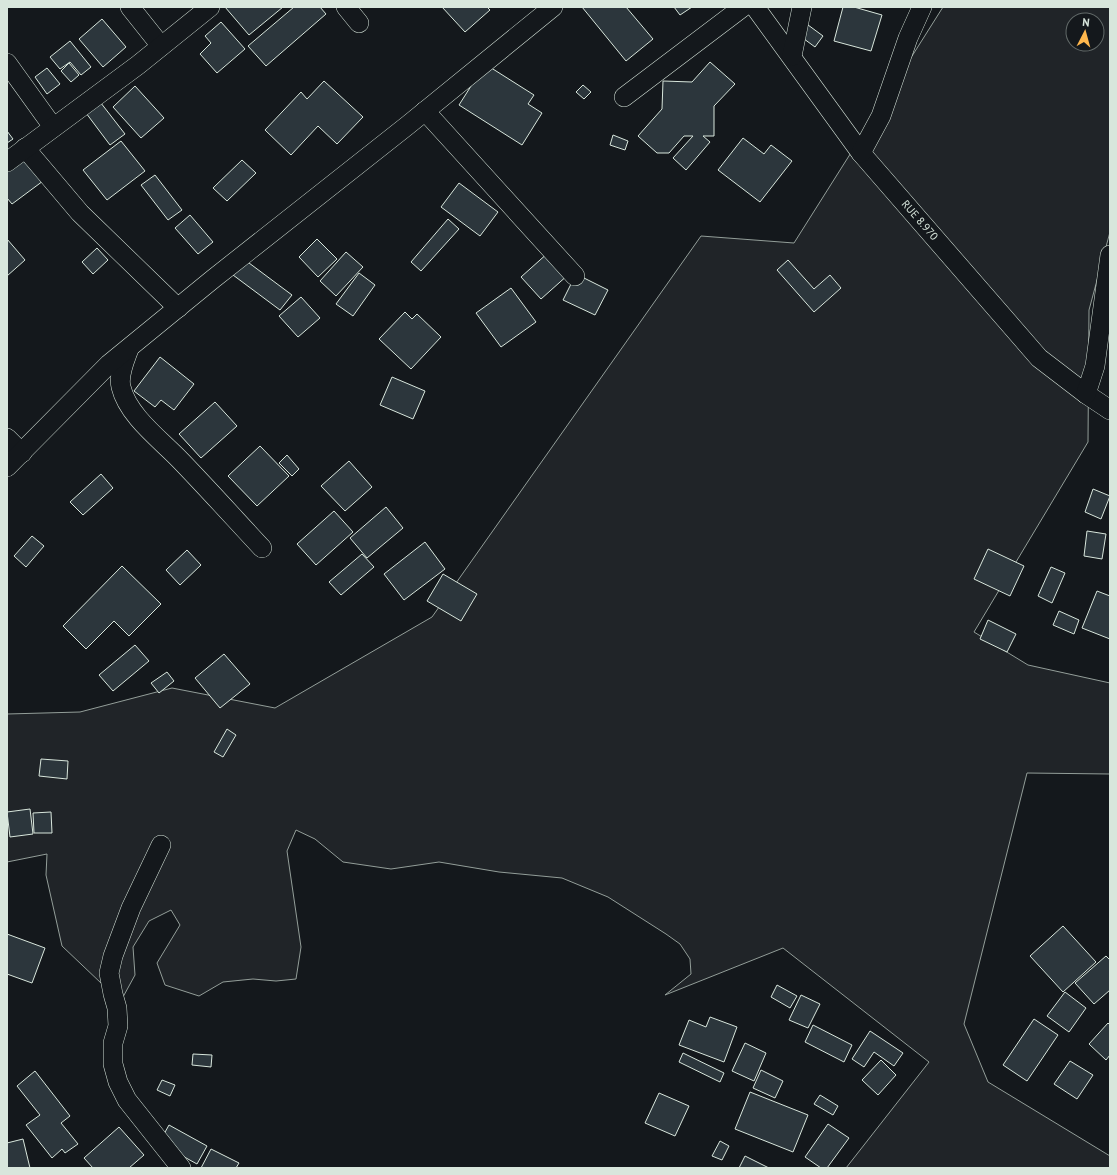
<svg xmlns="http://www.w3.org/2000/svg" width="1117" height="1175" font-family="'PT Sans',sans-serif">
<rect width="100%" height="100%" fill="#14181c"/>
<path fill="#202428" stroke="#939e99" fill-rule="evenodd" d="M943,7H1110V232L1089,310L1088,442L974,632L1028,665L1110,683V774L1027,773L964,1024L988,1082L1110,1156V1168H846L929,1062L783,948L665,995L691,974L690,959L680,944L666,934L608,897L562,878L499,872L439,862L391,869L343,862L315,839L296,830L287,851L301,947L296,979L276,981L253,979L223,982L199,996L165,985L157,963L180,925L171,910L149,921L133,947L135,975L117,1008L102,984L62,946L46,875L47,854L7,862V714L80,712L172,688L275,708L432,617L701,236L794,243ZM1073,20H1097V44H1073Z"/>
<g fill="#2c363c" stroke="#d8e6dc">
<polygon points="225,7 283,7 249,35"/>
<polygon points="294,7 320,7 326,14 266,66 248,46"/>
<polygon points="442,7 487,7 490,10 465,32"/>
<polygon points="582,7 626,7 653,39 626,61"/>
<polygon points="674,7 692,7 680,15"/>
<polygon points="843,7 854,7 882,15 871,51 834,41"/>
<polygon points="102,19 126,47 103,67 79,39"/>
<polygon points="221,22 245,49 217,73 200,54 211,43 205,36"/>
<polygon points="804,22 823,36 815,47 796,33"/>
<polygon points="70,41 91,67 81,75 70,62 60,69 50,57"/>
<polygon points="710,62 735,84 714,106 714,136 703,136 710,142 686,170 673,158 693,136 684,136 669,153 657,153 638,136 662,109 663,81 692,82"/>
<polygon points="69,63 79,75 71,82 61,71"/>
<polygon points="485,64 534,95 528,104 542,113 522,145 459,105"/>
<polygon points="47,68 60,84 47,94 35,77"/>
<polygon points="324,81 363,117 337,144 318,126 291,155 265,130 301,92 307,99"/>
<polygon points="583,85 591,92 584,99 576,92"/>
<polygon points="135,86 164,118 141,138 113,107"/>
<polygon points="97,98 125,134 110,145 83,109"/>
<polygon points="7,131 13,139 7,143"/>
<polygon points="613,135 628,141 625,150 610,145"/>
<polygon points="743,138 764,154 771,145 792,161 760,202 718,170"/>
<polygon points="121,141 145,171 107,200 83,170"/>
<polygon points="26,159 43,181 12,204 7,198 7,171"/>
<polygon points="242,160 256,173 227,201 213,188"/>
<polygon points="155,175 182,210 168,220 141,185"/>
<polygon points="459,183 498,212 480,236 441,207"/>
<polygon points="190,215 213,242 198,254 175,228"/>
<polygon points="448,219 459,229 421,271 411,262"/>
<polygon points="7,239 25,260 7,276"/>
<polygon points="317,239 337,259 318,277 299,257"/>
<polygon points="97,248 108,260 93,274 82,262"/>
<polygon points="346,252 363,267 336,296 320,281"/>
<polygon points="549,252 569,274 541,299 521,277"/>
<polygon points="245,260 292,295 280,310 233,275"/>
<polygon points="788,260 814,289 830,275 841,288 814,312 777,270"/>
<polygon points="359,273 375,285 353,316 336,304"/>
<polygon points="576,274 608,290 595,315 563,300"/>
<polygon points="511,288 536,322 501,347 476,313"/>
<polygon points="301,297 320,318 298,337 279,316"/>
<polygon points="405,312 412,319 417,314 441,337 411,369 379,339"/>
<polygon points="160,357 194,384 174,410 161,400 155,407 134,391"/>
<polygon points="392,377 425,391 413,419 380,405"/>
<polygon points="215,402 237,426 201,458 179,434"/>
<polygon points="260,446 289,476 257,506 228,476"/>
<polygon points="287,455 299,469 292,476 279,463"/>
<polygon points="349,461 372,487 345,511 321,486"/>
<polygon points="101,474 113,488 83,515 70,502"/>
<polygon points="1093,489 1110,496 1101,519 1085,512"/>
<polygon points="386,507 403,528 367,558 350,538"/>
<polygon points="334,511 353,532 316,565 297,544"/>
<polygon points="1087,531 1106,534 1102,559 1084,556"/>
<polygon points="32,536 44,546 26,567 14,556"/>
<polygon points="425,542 445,569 404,600 384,574"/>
<polygon points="988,549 1024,566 1010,596 974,579"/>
<polygon points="187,550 201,565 180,585 166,570"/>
<polygon points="362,554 374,567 341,595 329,582"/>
<polygon points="122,566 161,604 129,636 114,621 86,649 63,626"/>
<polygon points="1051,567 1065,573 1052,603 1038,596"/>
<polygon points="443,574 477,594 461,621 427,601"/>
<polygon points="1097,591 1110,596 1110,639 1082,628"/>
<polygon points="1059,611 1079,620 1074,634 1053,625"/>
<polygon points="988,620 1016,634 1007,652 980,639"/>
<polygon points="135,645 149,661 113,691 99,675"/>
<polygon points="224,654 250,684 220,708 195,678"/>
<polygon points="167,672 174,681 159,693 151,683"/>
<polygon points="227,729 236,735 223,757 214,752"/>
<polygon points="41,759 68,761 67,779 39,776"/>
<polygon points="30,809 33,834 10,837 7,812"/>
<polygon points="51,812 52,833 34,833 33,813"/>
<polygon points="1063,926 1096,962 1063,992 1030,956"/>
<polygon points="7,934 45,948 32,983 7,974"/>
<polygon points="1106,956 1110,960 1110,990 1094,1004 1075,983"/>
<polygon points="777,985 797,996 790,1008 771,997"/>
<polygon points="1065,992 1086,1008 1069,1032 1047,1016"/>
<polygon points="801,995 820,1004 808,1028 789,1020"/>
<polygon points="710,1017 737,1027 724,1062 679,1045 689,1020 706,1027"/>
<polygon points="1034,1019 1058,1035 1027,1081 1003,1065"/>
<polygon points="1108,1023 1110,1025 1110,1055 1106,1060 1089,1044"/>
<polygon points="813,1025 852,1045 844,1062 805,1042"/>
<polygon points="870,1031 903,1053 894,1066 874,1052 864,1067 852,1059"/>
<polygon points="745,1043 766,1053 754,1081 732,1071"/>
<polygon points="683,1053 724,1073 720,1082 679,1062"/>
<polygon points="193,1054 212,1055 211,1067 192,1065"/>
<polygon points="881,1060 896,1075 878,1095 862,1080"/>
<polygon points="1070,1061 1093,1075 1077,1099 1054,1084"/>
<polygon points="761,1070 783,1081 775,1098 753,1088"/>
<polygon points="35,1071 70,1116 61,1123 78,1144 65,1153 62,1149 52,1158 26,1125 40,1115 17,1086"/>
<polygon points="162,1080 175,1085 170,1096 157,1090"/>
<polygon points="750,1092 808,1115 793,1152 735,1129"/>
<polygon points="659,1093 689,1106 675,1136 645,1123"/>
<polygon points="820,1095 838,1106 833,1115 814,1104"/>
<polygon points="828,1124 849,1138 827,1168 821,1168 805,1157"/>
<polygon points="169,1125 207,1146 197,1164 159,1143"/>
<polygon points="119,1127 144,1155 129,1168 93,1168 84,1158"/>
<polygon points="23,1139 30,1168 7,1168 7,1143"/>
<polygon points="720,1141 729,1146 722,1160 712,1156"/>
<polygon points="211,1149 239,1163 236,1168 201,1168"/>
<polygon points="745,1156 769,1168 739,1168"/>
</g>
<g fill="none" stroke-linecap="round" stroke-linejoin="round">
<defs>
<g id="minor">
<polyline points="130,7 161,46"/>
<polyline points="346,7 359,23"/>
<polyline points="755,7 861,153 1039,358 1086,394 1110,410"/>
<polyline points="792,56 802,7"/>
<polyline points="7,63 53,127"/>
<polyline points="624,97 743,7"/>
<polyline points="425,111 575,276"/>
<polyline points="25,148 80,213 178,308"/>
<polyline points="861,153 881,116 908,38 922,7"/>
<polyline points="7,162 138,65 210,7"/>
<path d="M129,349C125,360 118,375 121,387C128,416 161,440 180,460C208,489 235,519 262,548"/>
<polyline points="1086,394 1095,366 1110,255"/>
<polyline points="7,438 22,453"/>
<polyline points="7,467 109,364 213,279 408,125 553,7"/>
<polyline points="161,845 131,908 113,956 109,973 113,994 117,1008 118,1026 113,1043 113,1064 118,1082 127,1100 181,1168"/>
</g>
</defs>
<use href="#minor" stroke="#d8e6dc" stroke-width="20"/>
<use href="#minor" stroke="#14181c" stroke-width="19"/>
</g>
<g text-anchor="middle" stroke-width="3" stroke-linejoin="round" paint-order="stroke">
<g font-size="11" fill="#d8e6dc" stroke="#14181c">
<text transform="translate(920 220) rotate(49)" y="4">RUE 8.970</text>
</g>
</g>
<rect width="1117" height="1175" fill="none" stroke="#d8e6dc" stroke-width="16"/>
<g transform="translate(1085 32) rotate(6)"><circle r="19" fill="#14181c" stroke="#626a69"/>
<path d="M0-3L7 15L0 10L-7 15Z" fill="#ffb74d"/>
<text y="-6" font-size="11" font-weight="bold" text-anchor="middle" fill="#d8e6dc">N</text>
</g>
</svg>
